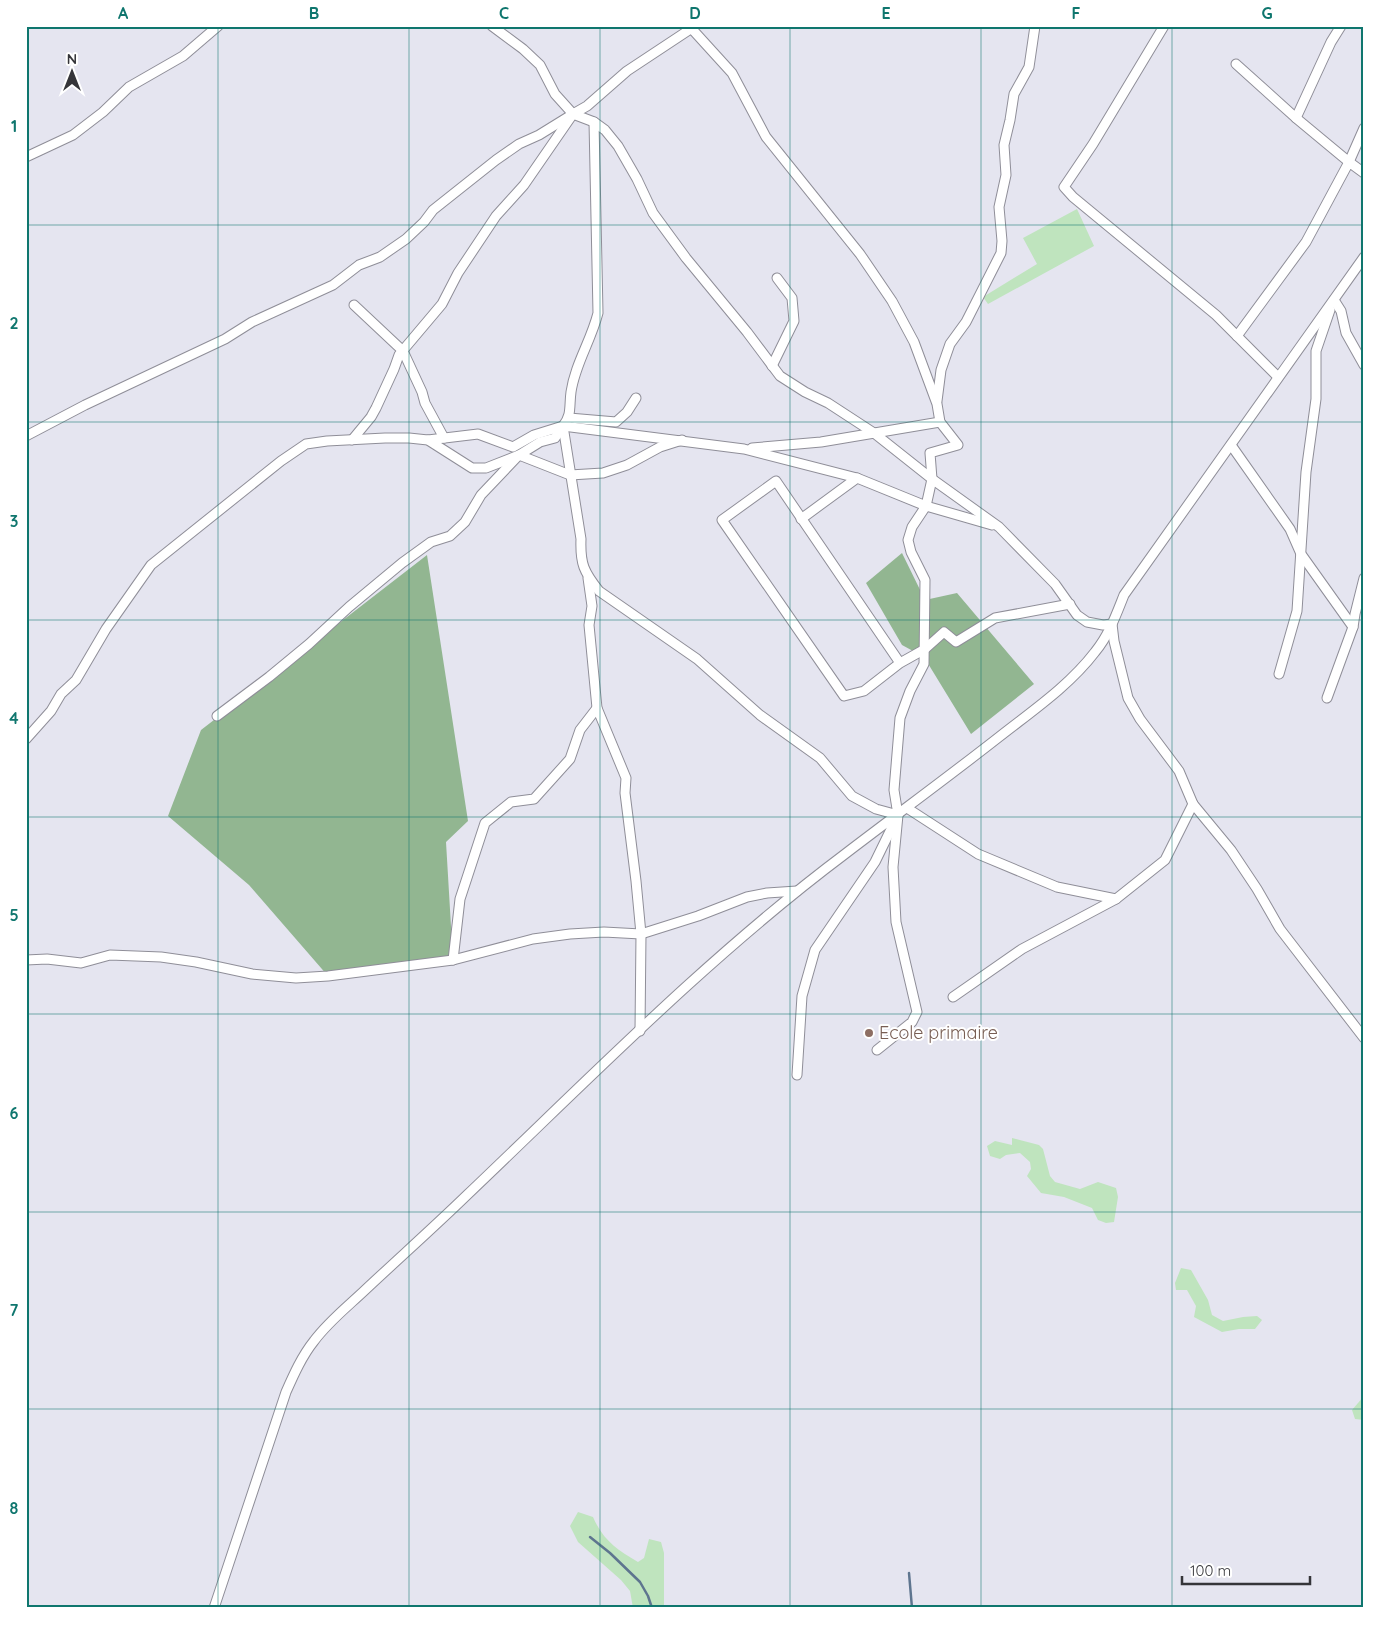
<svg xmlns="http://www.w3.org/2000/svg" width="1390" height="1634" font-family="Quicksand,sans-serif">
<rect width="100%" height="100%" fill="#e5e5f0"/>
<g fill="#bfe4be">
<polygon points="1077,209 1094,246 988,304 983,297 1037,264 1023,238"/>
<polygon points="1012,1138 1039,1145 1043,1149 1050,1176 1055,1182 1080,1189 1098,1182 1116,1188 1118,1197 1114,1222 1106,1223 1098,1220 1092,1208 1064,1197 1041,1193 1027,1176 1031,1169 1030,1162 1020,1153 1006,1155 1000,1159 990,1156 987,1146 995,1141 1012,1145"/>
<polygon points="1181,1268 1191,1270 1208,1300 1212,1315 1223,1321 1243,1317 1257,1316 1262,1320 1255,1329 1239,1329 1222,1332 1194,1317 1196,1306 1187,1290 1176,1290 1175,1283"/>
<polygon points="1364,1396 1364,1420 1355,1419 1352,1410"/>
<path d="M578,1512L593,1517C603,1540 616,1549 638,1562L644,1558L649,1539L661,1542L664,1553V1608H633L630,1591L621,1580L578,1542L570,1526Z"/>
</g>
<g fill="#92b691">
<polygon points="902,553 925,600 957,593 1034,684 971,734 924,657 902,645 866,583"/>
<polygon points="427,555 468,821 446,842 453,960 328,976 249,885 168,816 201,730"/>
</g>
<g fill="none" stroke-linecap="round" stroke-linejoin="round">
<g stroke="#5e758f" stroke-width="2.5">
<polyline points="590,1537 610,1553 640,1582 648,1596 652,1608"/>
<polyline points="909,1573 912,1608"/>
</g>
<defs>
<g id="minor">
<polyline points="492,26 523,49 540,65 555,94 573,114 594,122 605,130 618,146 637,179 653,213 686,258 747,332 780,376 805,392 828,403 874,433 932,479 999,527 1055,584 1077,615 1087,622 1103,625 1112,624 1114,641 1128,698 1140,719 1179,771 1193,804 1231,850 1257,889 1280,929 1364,1038"/>
<polyline points="1164,26 1093,144 1064,187 1073,197 1216,315 1278,377"/>
<polyline points="692,29 732,73 766,137 860,254 892,301 914,342 937,404 940,422 958,445 930,453 932,479 926,506 912,527 908,540 911,552 925,580 924,664 910,691 900,718 894,790 898,815 893,867 896,922 917,1012 912,1022 877,1050"/>
<polyline points="1236,64 1296,118 1349,162 1364,128"/>
<polyline points="1296,118 1331,42 1341,26"/>
<path d="M594,122L598,313C591,341 575,364 571,392C569,406 572,415 563,426L581,539C580,564 584,572 599,591L697,659L760,715L820,758L852,796L876,809L898,815"/>
<polyline points="26,157 73,135 103,112 129,87 183,56 218,26"/>
<polyline points="1334,300 1341,311 1346,333 1364,365"/>
<polyline points="354,305 403,351 422,392 425,403 444,438"/>
<polyline points="1237,336 1306,242 1349,162 1364,173"/>
<polyline points="772,366 794,321 792,298 777,278"/>
<polyline points="937,401 941,370 950,344 966,322 1001,253 1002,241 999,207 1006,175 1004,145 1010,120 1014,94 1029,67 1035,26"/>
<polyline points="569,418 616,422 627,412 636,398"/>
<polyline points="26,436 85,405 225,339 252,322 333,285 359,265 380,257 406,239 424,222 433,210 496,160 519,144 539,135 573,114"/>
<polyline points="352,440 371,417 376,408 394,369 399,355 442,304 458,273 496,216 524,185 573,114 587,106 627,71 695,26"/>
<polyline points="428,440 478,434 513,447 534,435 563,426 744,449 857,478 926,506 992,525"/>
<polyline points="1231,445 1290,529 1301,554 1353,627"/>
<polyline points="752,448 821,442 940,422"/>
<polyline points="801,519 857,478"/>
<polyline points="588,578 592,606 589,625 597,708 626,778 625,793 636,881 641,934 640,1031"/>
<polyline points="900,663 776,481 722,520 844,696 864,691 900,663 925,649 944,632 956,642 995,618 1070,604"/>
<polyline points="1279,674 1297,611 1306,472 1316,399 1316,351 1330,310"/>
<polyline points="1327,698 1353,627 1355,614 1364,578"/>
<polyline points="217,716 269,677 309,644 349,607 402,563 431,542 450,536 465,522 481,495 519,455 540,442 555,438 563,426"/>
<polyline points="26,739 51,711 61,694 76,680 106,629 151,565 281,461 306,444 327,441 385,438 409,438 428,440 472,468 486,468 519,455 570,475 603,473 627,465 660,447 682,440"/>
<polyline points="907,808 978,854 1057,887 1116,899"/>
<polyline points="26,960 47,959 81,963 110,955 161,957 196,962 252,974 296,978 328,976 453,960 533,939 570,934 604,932 641,934 698,916 747,897 767,893 797,891"/>
<polyline points="453,960 460,899 485,823 511,802 534,799 570,759 580,730 597,708"/>
<polyline points="953,997 1022,949 1116,899 1165,860 1193,804"/>
<polyline points="797,1075 802,996 815,950 875,862 895,821"/>
<path d="M214,1608L286,1392C294,1374 302,1356 314,1341C328,1322 347,1307 364,1291C398,1259 433,1228 467,1195C590,1078 709,956 845,854C896,815 948,777 999,737C1032,711 1069,686 1095,652C1109,635 1116,615 1124,595L1364,257"/>
</g>
</defs>
<use href="#minor" stroke="#8f8e98" stroke-width="11"/>
<use href="#minor" stroke="#fff" stroke-width="9"/>
</g>
<path fill="none" stroke="#0f766e" stroke-width="1" stroke-opacity="0.55" d="M218,26V1608M409,26V1608M600,26V1608M790,26V1608M981,26V1608M1172,26V1608M26,225H1364M26,422H1364M26,620H1364M26,817H1364M26,1014H1364M26,1212H1364M26,1409H1364"/>
<circle fill="#8d6e63" stroke="#fff" stroke-width="2" cx="869" cy="1033" r="5"/>
<g text-anchor="middle" stroke-width="4" stroke-linejoin="round" paint-order="stroke">
<g font-size="18" fill="#785e54" stroke="#fff" text-anchor="start">
<text x="879" y="1039">Ecole primaire</text>
</g>
</g>
<rect width="1390" height="1634" fill="none" stroke="#ffffff" stroke-width="55"/>
<g transform="translate(72 72)" stroke="#ffffff" stroke-width="4" paint-order="stroke">
<path d="M0-4L9 19L0 12L-9 19Z" fill="#353539"/>
<text y="-8" font-size="14" font-weight="bold" text-anchor="middle" fill="#353539">N</text>
</g>
<path d="M1182 1576v8h128v-8" fill="none" stroke="#353539" stroke-width="2.5"/>
<text x="1190" y="1576" font-size="15" fill="#353539" stroke="#ffffff" stroke-width="4" paint-order="stroke">100 m</text>
<rect x="28" y="28" width="1334" height="1578" fill="none" stroke="#0f766e" stroke-width="2"/>
<g font-size="16" text-anchor="middle" font-weight="bold" fill="#0f766e">
<text x="123" y="19">A</text>
<text x="314" y="19">B</text>
<text x="504" y="19">C</text>
<text x="695" y="19">D</text>
<text x="886" y="19">E</text>
<text x="1076" y="19">F</text>
<text x="1267" y="19">G</text>
<text x="14" y="132">1</text>
<text x="14" y="329">2</text>
<text x="14" y="527">3</text>
<text x="14" y="724">4</text>
<text x="14" y="921">5</text>
<text x="14" y="1119">6</text>
<text x="14" y="1316">7</text>
<text x="14" y="1514">8</text>
</g>
</svg>
